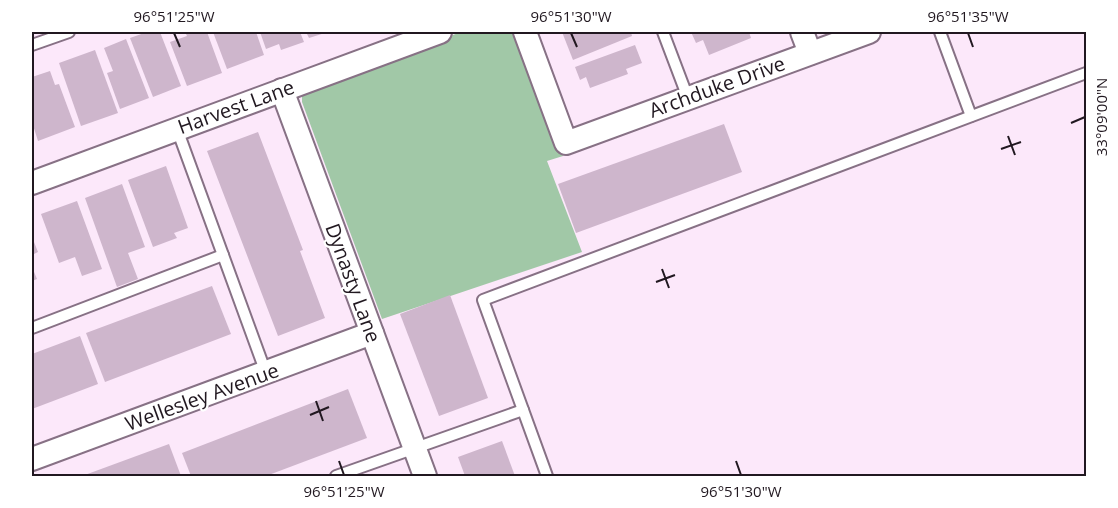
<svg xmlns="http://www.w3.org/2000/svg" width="1118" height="508" font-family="'Open Sans',sans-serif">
<rect width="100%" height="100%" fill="#fce8fa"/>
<polygon fill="#a1c8a7" points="461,32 515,32 563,156 547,161 582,252 382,319 302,102 302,95 312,88"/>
<g fill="#ceb6cc">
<polygon points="147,32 160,32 181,86 153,97 130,38"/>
<polygon points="185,32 207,32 222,73 187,86 170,42 187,36"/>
<polygon points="213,32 256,32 264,55 227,69"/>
<polygon points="260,32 300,32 304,42 281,50 279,44 266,49"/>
<polygon points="306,32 328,32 309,38"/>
<polygon points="562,32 631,32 632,36 573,60"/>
<polygon points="691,32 749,32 751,38 709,55 703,40 696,43"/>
<polygon points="126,39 149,98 120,109 107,73 113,71 104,48"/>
<polygon points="635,45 642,63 626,69 628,74 590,88 586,77 580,80 575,67"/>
<polygon points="95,50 118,113 81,126 59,63"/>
<polygon points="50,71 55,85 59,84 75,127 38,141 32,122 32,77"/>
<polygon points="724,124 742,172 576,233 558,184"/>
<polygon points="258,132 303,250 300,251 325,318 278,336 207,151"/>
<polygon points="166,166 188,228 174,233 177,238 153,247 128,180"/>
<polygon points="122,184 145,247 128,253 138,279 117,287 85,198"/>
<polygon points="77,201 102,269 82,276 75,257 59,263 41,214"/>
<polygon points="32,237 38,252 32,255"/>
<polygon points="32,267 37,279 32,281"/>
<polygon points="212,286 231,334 105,382 86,333"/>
<polygon points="450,295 488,398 439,416 400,314"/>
<polygon points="80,336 98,384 32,409 32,354"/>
<polygon points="348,389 367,438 266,476 191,476 182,453"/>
<polygon points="502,441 515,476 465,476 458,457"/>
<polygon points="169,444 181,476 82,476"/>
</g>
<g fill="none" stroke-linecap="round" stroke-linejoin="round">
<defs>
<g id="lane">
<polyline points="663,32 688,98"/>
<polyline points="940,32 971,116"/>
<polyline points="32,45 69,32"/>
<polyline points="177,129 266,373"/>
<polyline points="32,328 223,255"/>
<polyline points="336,476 523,410"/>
<polyline points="547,476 483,300 1086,73"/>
</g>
<g id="street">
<polyline points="525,32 566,143 869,32"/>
<polyline points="802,32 810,53"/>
<polyline points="282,90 425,476"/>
<polyline points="32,183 440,32"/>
<polyline points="32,459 372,333"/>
</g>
</defs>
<use href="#lane" stroke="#877185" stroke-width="14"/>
<use href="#street" stroke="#877185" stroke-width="26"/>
<use href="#lane" stroke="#fff" stroke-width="10"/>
<use href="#street" stroke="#fff" stroke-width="22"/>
</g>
<path fill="none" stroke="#211820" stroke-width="2" d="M174,33L180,47M571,33L577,47M968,33L973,47M1071,123L1085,117M1008,136L1015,155M1001,149L1021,142M662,269L669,288M656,282L675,275M316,401L323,421M310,415L329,407M339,461L344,475M736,461L741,475"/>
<g text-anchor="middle" stroke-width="4.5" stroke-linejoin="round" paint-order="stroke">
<g font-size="20" fill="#211820" stroke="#fff">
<text transform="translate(717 87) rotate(-20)" y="7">Archduke Drive</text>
<text transform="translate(236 107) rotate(-20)" y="7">Harvest Lane</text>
<text transform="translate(353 283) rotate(70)" y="7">Dynasty Lane</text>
<text transform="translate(202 397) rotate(-20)" y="7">Wellesley Avenue</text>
</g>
</g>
<rect width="1118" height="508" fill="none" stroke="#ffffff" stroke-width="66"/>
<rect x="33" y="33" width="1052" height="442" fill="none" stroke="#211820" stroke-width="2"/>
<g font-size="15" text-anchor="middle" fill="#211820">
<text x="174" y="22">96°51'25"W</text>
<text x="571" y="22">96°51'30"W</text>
<text x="968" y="22">96°51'35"W</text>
<text transform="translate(1102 117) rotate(-90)" y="5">33°09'00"N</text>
<text x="344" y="497">96°51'25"W</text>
<text x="741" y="497">96°51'30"W</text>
</g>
</svg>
